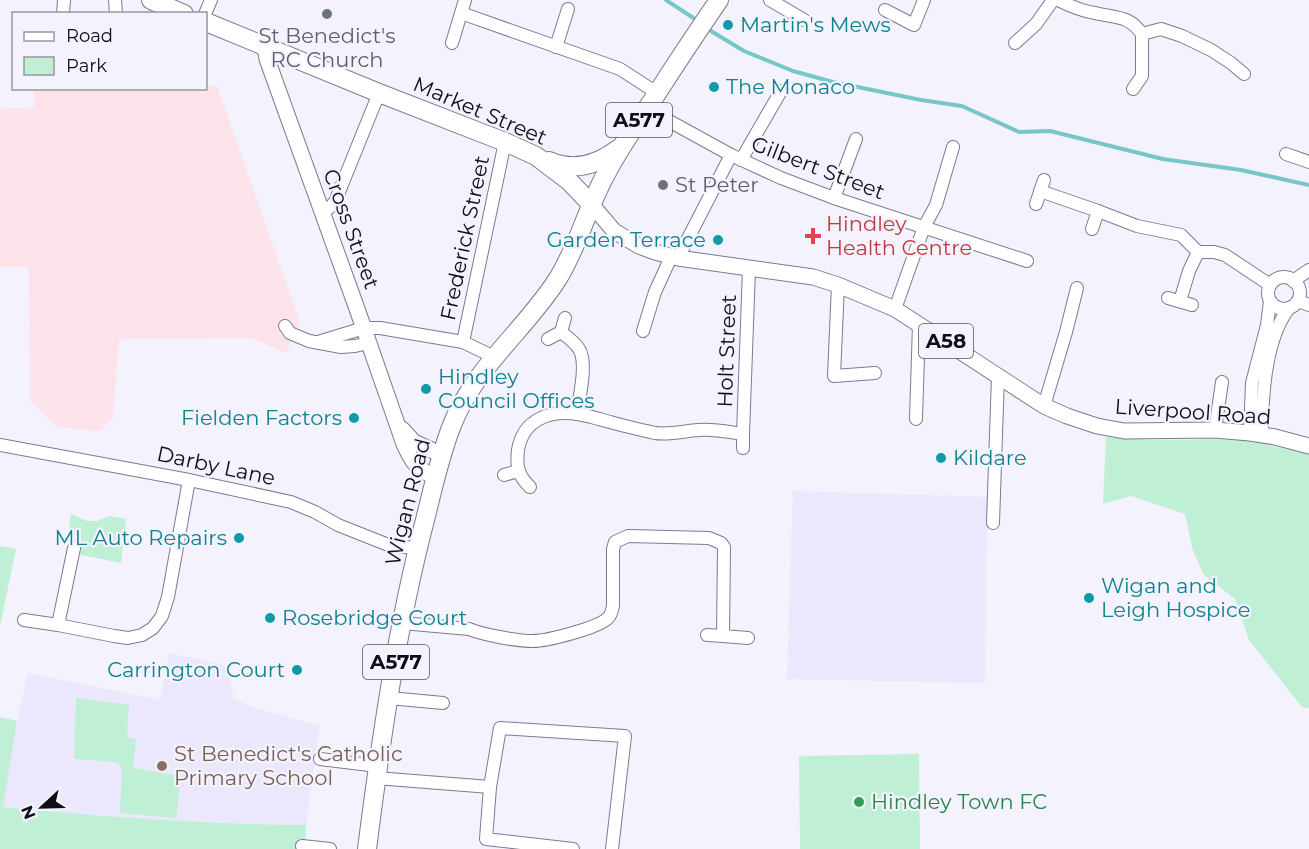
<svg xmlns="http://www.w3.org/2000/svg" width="1309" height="849" font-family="Montserrat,sans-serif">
<rect width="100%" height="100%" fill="#f4f2fd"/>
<polygon fill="#fce2e9" points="206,86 217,86 300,322 286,353 252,338 128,339 119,341 113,417 100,431 57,427 30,400 29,267 0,267 0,109 34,107 34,89 206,88"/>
<g fill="#ebe7fc">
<polygon points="793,491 987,497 985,683 787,679"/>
<polygon points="169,653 231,666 229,674 234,699 255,708 320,726 306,825 253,824 156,820 73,814 3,807 17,721 28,673 160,700"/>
</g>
<g fill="#bfefd5">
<polygon points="1106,437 1150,440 1238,439 1309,454 1309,708 1302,707 1249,640 1235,599 1204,575 1193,551 1185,514 1131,496 1103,504"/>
<polygon points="71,514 87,521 97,521 110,516 126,519 121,563 77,554 77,541 69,526"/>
<polygon points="0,546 16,549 0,626"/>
<polygon points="76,698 129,705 127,737 136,739 133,768 181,776 176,818 120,813 122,768 117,762 74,759"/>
<path d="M0,717L17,721L3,807C104,817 205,824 306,825L305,849H0Z"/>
<polygon points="919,754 920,849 800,849 799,756"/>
</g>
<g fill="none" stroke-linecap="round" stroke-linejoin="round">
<g stroke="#78c7c7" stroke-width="4">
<polyline points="666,0 698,21"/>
<polyline points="706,28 744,51 793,71 833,82 921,100 962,106 1019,132 1050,131 1163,159 1241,170 1309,185"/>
</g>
<defs>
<g id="minor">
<polyline points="115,0 116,14"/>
<polyline points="770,0 804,20"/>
<path d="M1058,0C1070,6 1081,11 1095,13C1115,18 1129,15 1142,34L1161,29L1182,36L1211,50L1231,63L1244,74"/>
<polyline points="885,10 914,25 924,0"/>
<polyline points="461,13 620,69 657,93"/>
<polyline points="63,14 64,0"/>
<polyline points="205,14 211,0"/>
<polyline points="452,43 465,0"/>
<polyline points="1015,43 1036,24 1053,0"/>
<polyline points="556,47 568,9"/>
<polyline points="1133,89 1142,76 1142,34"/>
<polyline points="660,116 731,155 781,178 834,198 1027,261"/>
<polyline points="1286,154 1309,162"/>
<polyline points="741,160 781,91"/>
<polyline points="1040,191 1098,211 1137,226 1181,235 1198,252 1214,252 1225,255 1270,285"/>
<polyline points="834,198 856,139"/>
<polyline points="1036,204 1044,180"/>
<polyline points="322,212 329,208 335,202 379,93"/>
<polyline points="1092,229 1098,211"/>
<polyline points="678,258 731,155"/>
<circle cx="1284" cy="293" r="16"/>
<polyline points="1293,281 1309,270"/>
<polyline points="838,285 834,376 875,373"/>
<polyline points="1168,298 1192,305"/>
<polyline points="1180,301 1189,271 1198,252"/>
<polyline points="1298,301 1309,305"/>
<polyline points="895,309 924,227 936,205 953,147"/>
<polyline points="285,326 290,333 309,341 341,347 355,346 369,343"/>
<polyline points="643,331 655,292 671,257"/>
<path d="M561,332C567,337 575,342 579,349C588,363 579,397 577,414"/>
<polyline points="548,339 561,332 565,318"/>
<polyline points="318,342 364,328 380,328 463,342 494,357"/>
<polyline points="463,342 505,142"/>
<polyline points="1044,406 1066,332 1077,288"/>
<polyline points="916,419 919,324"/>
<polyline points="1215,430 1222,382"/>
<polyline points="1250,433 1252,383 1267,325 1270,301"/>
<path d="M1262,434C1262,397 1265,339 1289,308"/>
<polyline points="0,445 189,480 291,502 315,512 338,525 391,546 418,548"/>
<polyline points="743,448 743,434"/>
<polyline points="504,475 518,471"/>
<path d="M530,487C518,476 516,465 518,450C523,419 550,410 578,414C589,416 599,419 610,422C625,426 640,430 655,433C670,435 684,431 699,430C714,429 729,432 743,434L749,269"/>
<polyline points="993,523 998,376"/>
<polyline points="74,548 58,625 114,636 128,638 142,635 153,628 162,616 168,597 189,480"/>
<polyline points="24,620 58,625"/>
<path d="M402,623L469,629C484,635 517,641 533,641C547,641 598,628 608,618C611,615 612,611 613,606V549L615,542L628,536L709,538L721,543L724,547L723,636L748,638"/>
<polyline points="707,635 723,636"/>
<polyline points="389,698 443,703"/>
<polyline points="320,759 378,766"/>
<polyline points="376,778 490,787"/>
<polyline points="302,846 330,849"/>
<polyline points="573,849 486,839 490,787 500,728 625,736 612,849"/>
</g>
<g id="major">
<path d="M265,47L267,59L356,306L404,444C412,462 417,470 436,477"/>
<polyline points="592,205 614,231 639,246 655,252 678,258 813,277 838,285 895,309 1044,406 1067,416 1097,426 1124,431 1215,430 1250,433 1275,437 1309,446"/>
<polyline points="402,429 414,442 442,455"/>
</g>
<g id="highway">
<polyline points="151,0 184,14"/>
<polyline points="206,22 379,93 505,142 536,156 569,181 592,205"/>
<path d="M549,161C574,172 597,165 618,149"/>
<path d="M367,849C381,739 397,627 425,520C433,488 440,455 452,425C474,368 525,330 557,280C578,247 587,208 606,174C620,147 637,123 654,98C675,65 697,32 719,0"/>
</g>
</defs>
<use href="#minor" stroke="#7e7992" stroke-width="14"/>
<use href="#major" stroke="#7e7992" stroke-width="17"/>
<use href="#highway" stroke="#7e7992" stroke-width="20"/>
<use href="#minor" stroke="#fff" stroke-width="12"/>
<use href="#major" stroke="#fff" stroke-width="15"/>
<use href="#highway" stroke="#fff" stroke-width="18"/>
</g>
<g fill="#6b7280" stroke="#f4f2fd" stroke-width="2">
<circle cx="327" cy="14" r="6"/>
<circle cx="663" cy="185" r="6"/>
</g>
<g fill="#0f9aa8" stroke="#f4f2fd" stroke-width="2">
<circle cx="728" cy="25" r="6"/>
<circle cx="714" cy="87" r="6"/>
<circle cx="718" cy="240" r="6"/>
<circle cx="426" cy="389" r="6"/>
<circle cx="354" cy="418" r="6"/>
<circle cx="941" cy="458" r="6"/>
<circle cx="239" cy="538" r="6"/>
<circle cx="1089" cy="598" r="6"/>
<circle cx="270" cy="618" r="6"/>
<circle cx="297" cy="670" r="6"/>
</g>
<path fill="#e0444e" stroke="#f4f2fd" stroke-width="2" d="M810 227h6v6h6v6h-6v6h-6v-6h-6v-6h6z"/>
<circle fill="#8d6e63" stroke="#f4f2fd" stroke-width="2" cx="162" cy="766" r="6"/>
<circle fill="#2e9e5b" stroke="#f4f2fd" stroke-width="2" cx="859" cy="802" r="6"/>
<g text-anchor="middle" stroke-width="4.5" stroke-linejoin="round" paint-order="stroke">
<g fill="#f4f2fd" stroke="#54525b" stroke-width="1.5">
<rect x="606" y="103" width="66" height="34" rx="4.5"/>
<rect x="919" y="324" width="54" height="34" rx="4.5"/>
<rect x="363" y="645" width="66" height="34" rx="4.5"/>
</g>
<g font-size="20" font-weight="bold" fill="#0f0d16">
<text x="639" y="127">A577</text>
<text x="946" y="348">A58</text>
<text x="396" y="669">A577</text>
</g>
<g font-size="21" fill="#0d838f" stroke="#f4f2fd" text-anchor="start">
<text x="740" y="32">Martin's Mews</text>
<text x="726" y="94">The Monaco</text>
<text x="706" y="247" text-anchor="end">Garden Terrace</text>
<text x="438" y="384">Hindley<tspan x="438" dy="24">Council Offices</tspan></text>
<text x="342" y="425" text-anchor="end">Fielden Factors</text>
<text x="953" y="465">Kildare</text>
<text x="227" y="545" text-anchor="end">ML Auto Repairs</text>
<text x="1101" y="593">Wigan and<tspan x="1101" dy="24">Leigh Hospice</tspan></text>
<text x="282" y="625">Rosebridge Court</text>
<text x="285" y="677" text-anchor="end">Carrington Court</text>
</g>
<g font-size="21" fill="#5b616d" stroke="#f4f2fd">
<text x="327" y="43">St Benedict's<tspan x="327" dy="24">RC Church</tspan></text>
<text x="675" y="192" text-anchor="start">St Peter</text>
</g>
<g font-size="21" fill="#0f0d16" stroke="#f4f2fd">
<text transform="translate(480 111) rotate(23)" y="7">Market Street</text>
<text transform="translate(818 168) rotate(21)" y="7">Gilbert Street</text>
<text transform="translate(351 229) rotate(70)" y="7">Cross Street</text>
<text transform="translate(465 238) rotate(-78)" y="7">Frederick Street</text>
<text transform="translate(727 351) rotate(-88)" y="7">Holt Street</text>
<text transform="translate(1193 412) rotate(4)" y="7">Liverpool Road</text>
<text transform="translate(216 466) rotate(12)" y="7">Darby Lane</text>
<text transform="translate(408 502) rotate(-76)" y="7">Wigan Road</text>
</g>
<g font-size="21" fill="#be3a42" stroke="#f4f2fd" text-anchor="start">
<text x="826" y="231">Hindley<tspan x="826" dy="24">Health Centre</tspan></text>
</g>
<g font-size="21" fill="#785e54" stroke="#f4f2fd" text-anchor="start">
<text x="174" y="761">St Benedict's Catholic<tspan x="174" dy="24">Primary School</tspan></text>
</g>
<g font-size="21" fill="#27864d" stroke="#f4f2fd" text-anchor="start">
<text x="871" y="809">Hindley Town FC</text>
</g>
</g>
<rect x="12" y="12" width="195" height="78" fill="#f4f2fd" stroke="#9896a1" stroke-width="1.5"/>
<rect x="24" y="32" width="30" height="9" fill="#ffffff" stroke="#9896a1" stroke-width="1.5"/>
<text x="66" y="42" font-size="18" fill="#0f0d16">Road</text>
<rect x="24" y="57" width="30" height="18" fill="#bfefd5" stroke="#9896a1" stroke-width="1.5"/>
<text x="66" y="72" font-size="18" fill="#0f0d16">Park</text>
<g transform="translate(42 807) rotate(248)" stroke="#f4f2fd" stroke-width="4.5" paint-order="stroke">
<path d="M0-4.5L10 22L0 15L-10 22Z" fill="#0f0d16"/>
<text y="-9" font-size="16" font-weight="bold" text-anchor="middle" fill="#0f0d16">N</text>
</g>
</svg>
